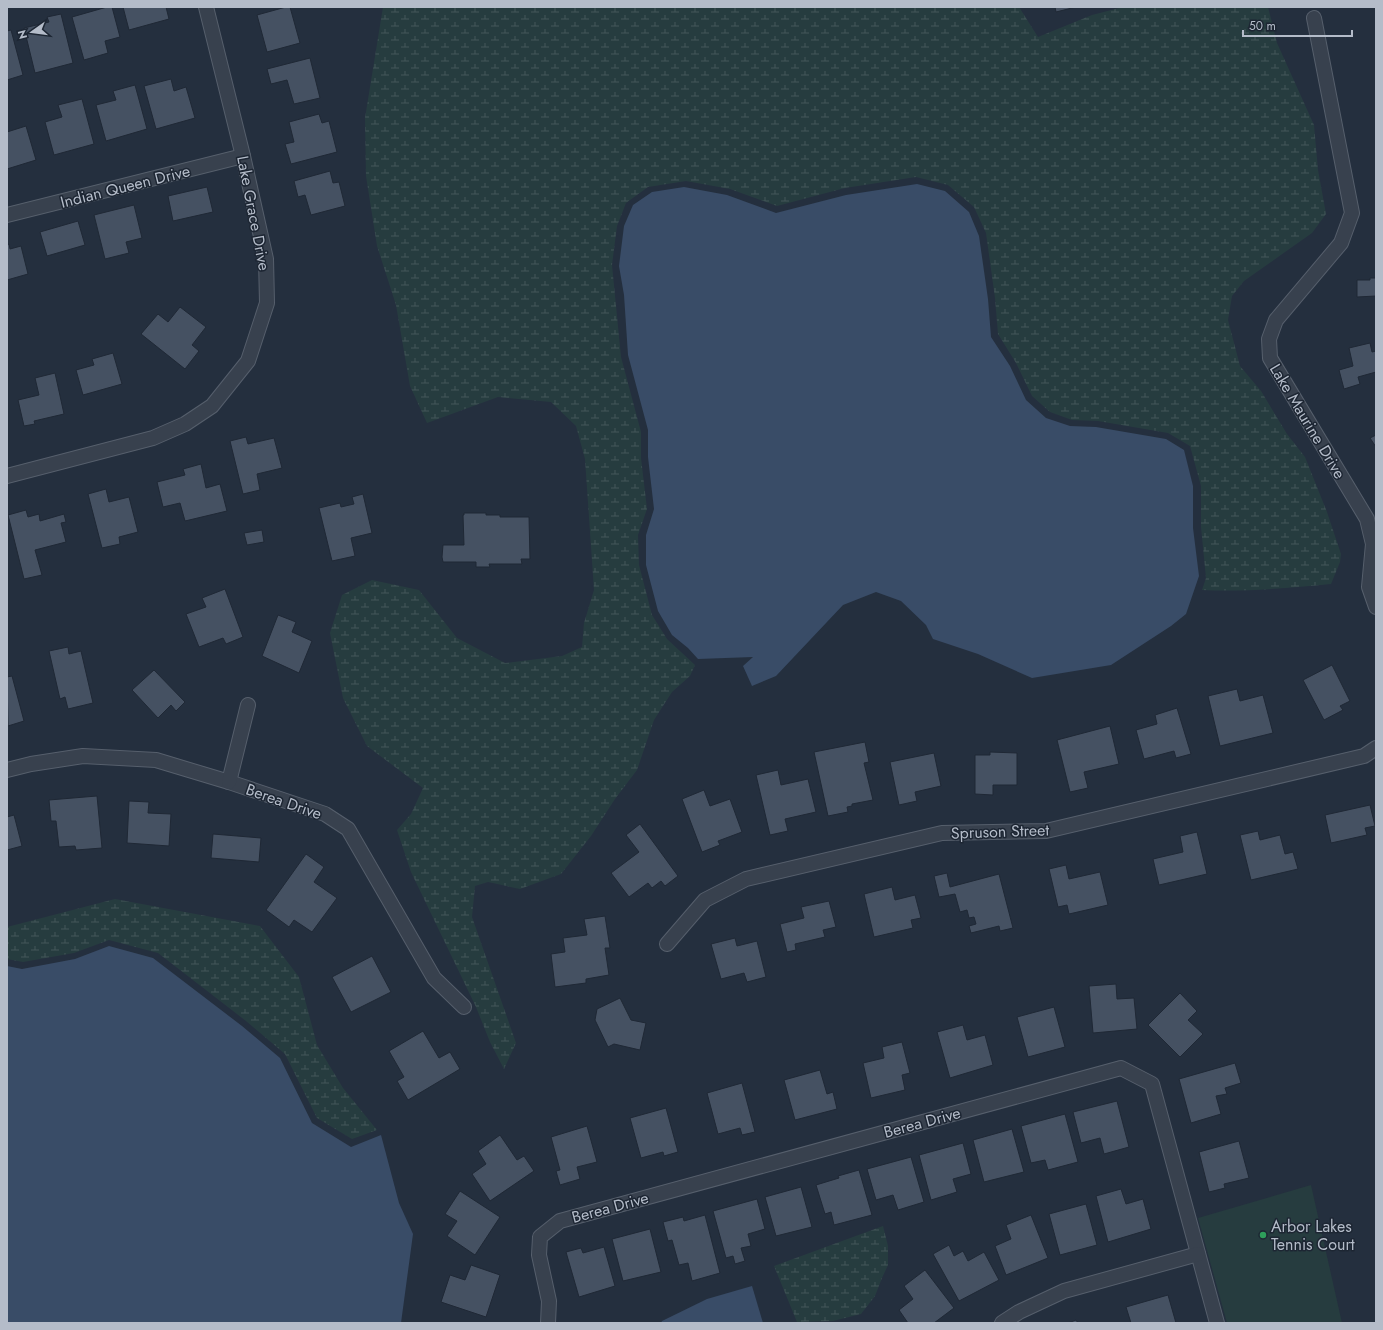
<svg xmlns="http://www.w3.org/2000/svg" width="1383" height="1330" font-family="Jost,sans-serif">
<defs>
<pattern id="wetland-marsh" width="20" height="14" patternUnits="userSpaceOnUse"><rect width="20" height="14" fill="#263c3f"/><path d="M1 5h8M5 5V1M11 12h8M15 12V8" fill="none" stroke="#435659"/></pattern>
</defs>
<rect width="100%" height="100%" fill="#242f3e"/>
<polygon fill="#263c3f" points="1311,1185 1342,1323 1227,1323 1198,1218"/>
<g fill="url(#wetland-marsh)">
<path d="M383,7H1019L1038,37L1092,15L1123,7H1268L1277,43L1314,125L1318,170L1326,214L1312,233L1244,281L1232,296L1228,320L1240,366L1261,391L1287,434L1305,457L1327,512L1341,554L1340,562L1331,584C1288,588 1245,592 1202,590L1206,578L1201,527V486L1190,446L1168,433L1098,421L1072,420L1050,412L1032,396L1016,363L998,334L995,298L986,233L974,207L948,185L916,177L845,188L777,206L730,189L686,181L648,187L626,203L617,226L612,265L621,357L641,432V458L647,509L638,535L639,565L652,615L667,639L695,665L690,676L672,692L654,720L637,770L615,799L591,836L561,874L520,889L488,882L475,886L472,917L516,1043L504,1069L490,1042L476,1007L411,872L397,830L411,814L423,788L367,746L343,698L330,633L342,595L372,580L419,590L457,638L505,663L562,656L582,647L584,623L594,590L585,459L576,426L551,402L498,397L427,423L410,386L396,305L377,246L366,176L365,118Z"/>
<polygon points="115,899 260,926 299,977 317,1045 343,1088 377,1130 352,1139 317,1118 285,1054 246,1021 158,953 109,940 74,953 23,962 7,959 7,927"/>
<polygon points="883,1226 888,1246 888,1265 882,1278 875,1296 861,1314 833,1321 797,1322 774,1266"/>
</g>
<g fill="#394c67">
<polygon points="917,184 945,191 969,212 979,236 988,299 991,337 1010,366 1026,400 1046,418 1070,426 1096,427 1166,439 1184,450 1193,486 1193,528 1199,576 1186,614 1171,626 1111,665 1032,678 978,654 933,639 926,625 901,601 876,592 843,605 776,676 752,686 743,666 753,657 698,659 688,648 672,635 658,611 646,565 646,535 654,509 648,457 648,430 628,355 624,295 619,266 624,226 633,205 652,192 684,187 727,195 776,213 846,195"/>
<polygon points="109,946 153,958 242,1026 280,1058 312,1123 351,1147 381,1135 399,1203 413,1234 401,1323 7,1323 7,966 22,969 75,959"/>
<polygon points="752,1286 763,1323 661,1323 662,1321 707,1299"/>
</g>
<g fill="#455162" stroke="#1f2835">
<polygon points="107,7 112,7 120,37 105,41 108,53 84,60 72,17"/>
<polygon points="123,7 166,7 169,19 129,30"/>
<polygon points="286,7 290,7 300,43 267,52 257,15"/>
<polygon points="1055,7 1076,7 1056,12"/>
<polygon points="61,14 73,63 35,73 24,28 49,22 47,17"/>
<polygon points="11,30 23,75 7,80 7,31"/>
<polygon points="310,58 320,98 294,104 287,80 271,84 267,69"/>
<polygon points="171,79 174,91 186,87 195,118 156,129 144,86"/>
<polygon points="135,85 147,129 106,141 96,105 116,100 113,91"/>
<polygon points="82,99 94,144 54,155 45,122 62,117 58,105"/>
<polygon points="319,114 322,123 329,121 337,152 291,164 285,144 294,142 289,122"/>
<polygon points="26,126 36,160 7,169 7,132"/>
<polygon points="330,171 333,183 339,182 345,206 311,215 305,195 298,197 294,181"/>
<polygon points="207,187 213,212 173,221 168,196"/>
<polygon points="134,205 142,238 126,242 129,253 105,259 94,215"/>
<polygon points="78,221 85,245 47,256 40,232"/>
<polygon points="9,244 10,249 21,246 28,274 7,280 7,245"/>
<polygon points="1370,278 1376,278 1376,296 1357,297 1357,280 1370,280"/>
<polygon points="180,307 206,327 192,345 199,351 185,369 141,334 158,314 168,322"/>
<polygon points="1370,343 1372,352 1376,351 1376,372 1358,377 1360,384 1344,389 1339,370 1353,366 1349,348"/>
<polygon points="113,353 122,384 83,395 76,370 94,365 92,359"/>
<polygon points="55,373 64,414 34,421 35,424 24,426 18,400 39,395 35,378"/>
<polygon points="1376,435 1376,447 1370,438"/>
<polygon points="246,437 248,444 274,438 282,468 257,474 260,490 243,494 230,441"/>
<polygon points="201,464 206,488 220,484 227,511 185,521 180,503 163,507 157,482 185,475 183,469"/>
<polygon points="106,489 109,502 129,497 138,532 119,537 120,544 102,548 88,494"/>
<polygon points="363,494 372,533 351,538 355,556 332,561 319,508 340,503 341,507 354,504 352,497"/>
<polygon points="26,510 28,517 39,514 40,521 64,514 66,522 61,523 66,542 35,550 42,575 24,579 8,515"/>
<polygon points="464,513 486,513 486,515 500,515 500,517 529,517 530,559 521,559 522,564 489,564 490,567 476,567 476,562 443,562 442,557 443,545 464,545 463,515 464,515"/>
<polygon points="262,530 264,542 247,545 244,533"/>
<polygon points="225,589 243,637 226,644 223,638 199,647 186,614 206,607 202,598"/>
<polygon points="278,615 296,622 292,632 312,641 299,673 262,656"/>
<polygon points="68,647 69,654 81,651 93,703 68,709 65,697 60,699 49,651"/>
<polygon points="1332,665 1350,701 1340,706 1343,710 1324,720 1303,680"/>
<polygon points="154,670 185,702 176,711 171,705 158,718 132,690"/>
<polygon points="12,676 24,721 8,726 7,677"/>
<polygon points="1237,689 1240,701 1263,695 1273,733 1220,746 1208,696"/>
<polygon points="1177,708 1191,754 1176,758 1174,751 1144,759 1136,730 1157,724 1155,715"/>
<polygon points="1110,726 1119,764 1084,772 1088,788 1070,792 1057,740"/>
<polygon points="865,742 869,762 864,763 873,800 852,804 852,806 847,807 848,812 828,816 814,752"/>
<polygon points="990,752 1017,753 1017,785 993,785 993,795 975,794 975,755 990,755"/>
<polygon points="934,753 941,786 915,792 917,801 899,805 890,762"/>
<polygon points="778,770 781,785 808,779 816,812 785,819 788,831 770,835 756,775"/>
<polygon points="704,790 710,806 730,799 742,832 718,841 720,845 702,852 682,799"/>
<polygon points="97,796 102,848 76,850 75,846 59,847 56,821 51,821 49,800"/>
<polygon points="129,801 149,802 148,813 171,814 169,846 127,843"/>
<polygon points="1370,805 1375,826 1365,828 1367,835 1331,843 1325,815"/>
<polygon points="14,815 22,846 7,850 7,817"/>
<polygon points="640,824 678,876 665,886 661,881 652,888 648,883 629,897 611,873 639,852 626,835"/>
<polygon points="1258,831 1260,840 1280,835 1285,854 1293,852 1298,869 1251,880 1240,835"/>
<polygon points="1197,832 1207,874 1159,885 1153,859 1183,852 1180,836"/>
<polygon points="213,834 261,838 259,862 211,858"/>
<polygon points="306,854 324,867 314,882 337,898 312,932 294,920 289,927 266,910"/>
<polygon points="1066,865 1069,879 1100,872 1108,905 1069,914 1067,905 1058,907 1049,869"/>
<polygon points="947,873 950,887 999,874 1013,928 1000,931 999,926 971,933 969,926 976,924 974,917 969,918 967,910 960,912 955,894 939,897 934,876"/>
<polygon points="892,887 895,900 915,895 921,918 911,920 913,928 874,937 864,894"/>
<polygon points="829,901 836,927 823,930 825,937 795,944 796,950 787,952 780,924 804,918 801,907"/>
<polygon points="605,916 610,948 605,948 609,975 586,979 586,983 555,987 551,954 565,952 563,938 587,935 584,919"/>
<polygon points="735,938 737,946 757,941 766,977 747,982 744,973 721,979 711,944"/>
<polygon points="372,956 391,992 351,1012 332,977"/>
<polygon points="1116,984 1117,999 1134,998 1137,1029 1093,1033 1089,986"/>
<polygon points="1180,993 1197,1011 1188,1020 1203,1034 1180,1057 1148,1025"/>
<polygon points="620,998 631,1020 646,1023 640,1050 614,1044 608,1047 595,1020 597,1009"/>
<polygon points="1054,1007 1065,1047 1028,1057 1017,1017"/>
<polygon points="963,1025 967,1040 985,1035 993,1065 950,1078 937,1032"/>
<polygon points="423,1031 439,1058 450,1052 460,1069 408,1100 397,1081 404,1077 389,1051"/>
<polygon points="902,1042 910,1073 902,1075 905,1090 871,1098 863,1063 884,1058 882,1047"/>
<polygon points="1235,1063 1241,1083 1225,1088 1227,1094 1216,1096 1221,1114 1191,1123 1179,1079"/>
<polygon points="820,1070 827,1094 833,1092 837,1109 795,1120 784,1080"/>
<polygon points="742,1083 755,1132 742,1135 740,1128 718,1134 707,1093"/>
<polygon points="1117,1101 1129,1147 1104,1154 1100,1138 1081,1143 1073,1112"/>
<polygon points="666,1108 678,1152 664,1156 663,1152 641,1158 630,1118"/>
<polygon points="1065,1114 1078,1162 1048,1170 1045,1160 1031,1163 1021,1126"/>
<polygon points="587,1126 597,1162 577,1167 580,1179 560,1185 556,1171 560,1170 551,1137"/>
<polygon points="1012,1129 1024,1172 984,1182 973,1140"/>
<polygon points="500,1135 517,1160 524,1156 534,1171 490,1201 472,1174 486,1164 478,1151"/>
<polygon points="1239,1141 1249,1178 1224,1184 1225,1188 1209,1192 1199,1152"/>
<polygon points="963,1143 971,1174 953,1179 957,1192 931,1200 919,1155"/>
<polygon points="911,1157 924,1202 898,1210 893,1195 876,1200 867,1169"/>
<polygon points="859,1170 872,1215 834,1225 831,1212 825,1214 816,1185 839,1178 838,1176"/>
<polygon points="801,1187 812,1227 776,1236 765,1197"/>
<polygon points="1121,1189 1126,1204 1143,1199 1151,1229 1108,1242 1096,1196"/>
<polygon points="460,1191 500,1217 475,1255 447,1236 457,1221 445,1214"/>
<polygon points="757,1199 765,1229 748,1234 751,1246 741,1248 745,1261 735,1264 733,1256 726,1258 713,1211"/>
<polygon points="1086,1204 1097,1245 1060,1255 1049,1214"/>
<polygon points="705,1215 720,1273 692,1281 688,1263 679,1265 672,1240 668,1241 663,1222 683,1217 684,1221"/>
<polygon points="1031,1215 1048,1258 1006,1275 995,1246 1011,1239 1006,1225"/>
<polygon points="650,1229 661,1272 623,1281 612,1239"/>
<polygon points="949,1245 954,1256 963,1251 968,1261 984,1252 999,1280 959,1301 933,1254"/>
<polygon points="604,1247 615,1286 579,1297 566,1252 581,1248 583,1253"/>
<polygon points="471,1265 500,1275 486,1317 441,1302 450,1275 465,1280"/>
<polygon points="925,1270 954,1308 934,1323 908,1323 899,1310 913,1299 904,1286"/>
<polygon points="1168,1295 1176,1323 1131,1323 1126,1307"/>
<polygon points="1076,1320 1078,1323 1068,1323"/>
</g>
<g fill="none" stroke-linecap="round" stroke-linejoin="round">
<defs>
<g id="street">
<polyline points="1314,18 1352,213 1341,243 1276,320 1269,339 1270,358 1367,519 1373,544 1369,587 1376,607"/>
<polyline points="7,215 243,156"/>
<polyline points="7,476 153,438 185,424 212,406 248,361 267,303 266,259 243,156 206,7"/>
<polyline points="7,770 31,764 83,756 156,760 229,782 325,814 348,829 434,978 464,1007"/>
<polyline points="229,782 248,705"/>
<polyline points="667,944 705,900 746,879 942,833 1046,831 1364,756 1376,748"/>
<polyline points="548,1323 549,1301 539,1255 540,1237 560,1221 1121,1068 1152,1084 1217,1323"/>
<polyline points="1002,1323 1019,1312 1064,1291 1198,1254"/>
</g>
</defs>
<use href="#street" stroke="#565f6c" stroke-width="16"/>
<use href="#street" stroke="#38414e" stroke-width="14"/>
</g>
<circle fill="#2e9e5b" stroke="#1d2633" stroke-width="1.5" cx="1263" cy="1235" r="4"/>
<g text-anchor="middle" stroke-width="3" stroke-linejoin="round" paint-order="stroke">
<g font-size="16" fill="#b4bcc9" stroke="#1d2633">
<text transform="translate(125 186) rotate(-14)" y="6">Indian Queen Drive</text>
<text transform="translate(254 213) rotate(79)" y="6">Lake Grace Drive</text>
<text transform="translate(1308 421) rotate(59)" y="6">Lake Maurine Drive</text>
<text transform="translate(284 801) rotate(19)" y="6">Berea Drive</text>
<text transform="translate(1000 831) rotate(-2)" y="6">Spruson Street</text>
<text transform="translate(922 1122) rotate(-15)" y="6">Berea Drive</text>
<text transform="translate(610 1207) rotate(-15)" y="6">Berea Drive</text>
</g>
<g font-size="16" fill="#b4bcc9" stroke="#1d2633" text-anchor="start">
<text x="1271" y="1232">Arbor Lakes<tspan x="1271" dy="18">Tennis Court</tspan></text>
</g>
</g>
<rect width="1383" height="1330" fill="none" stroke="#b4bcc9" stroke-width="16"/>
<g transform="translate(32 32) rotate(256)" stroke="#1d2633" stroke-width="3" paint-order="stroke">
<path d="M0-3L7 15L0 10L-7 15Z" fill="#b4bcc9"/>
<text y="-6" font-size="11" font-weight="bold" text-anchor="middle" fill="#b4bcc9">N</text>
</g>
<path d="M1243 30v6h109v-6" fill="none" stroke="#b4bcc9" stroke-width="2"/>
<text x="1249" y="30" font-size="12" fill="#b4bcc9" stroke="#1d2633" stroke-width="3" paint-order="stroke">50 m</text>
</svg>
